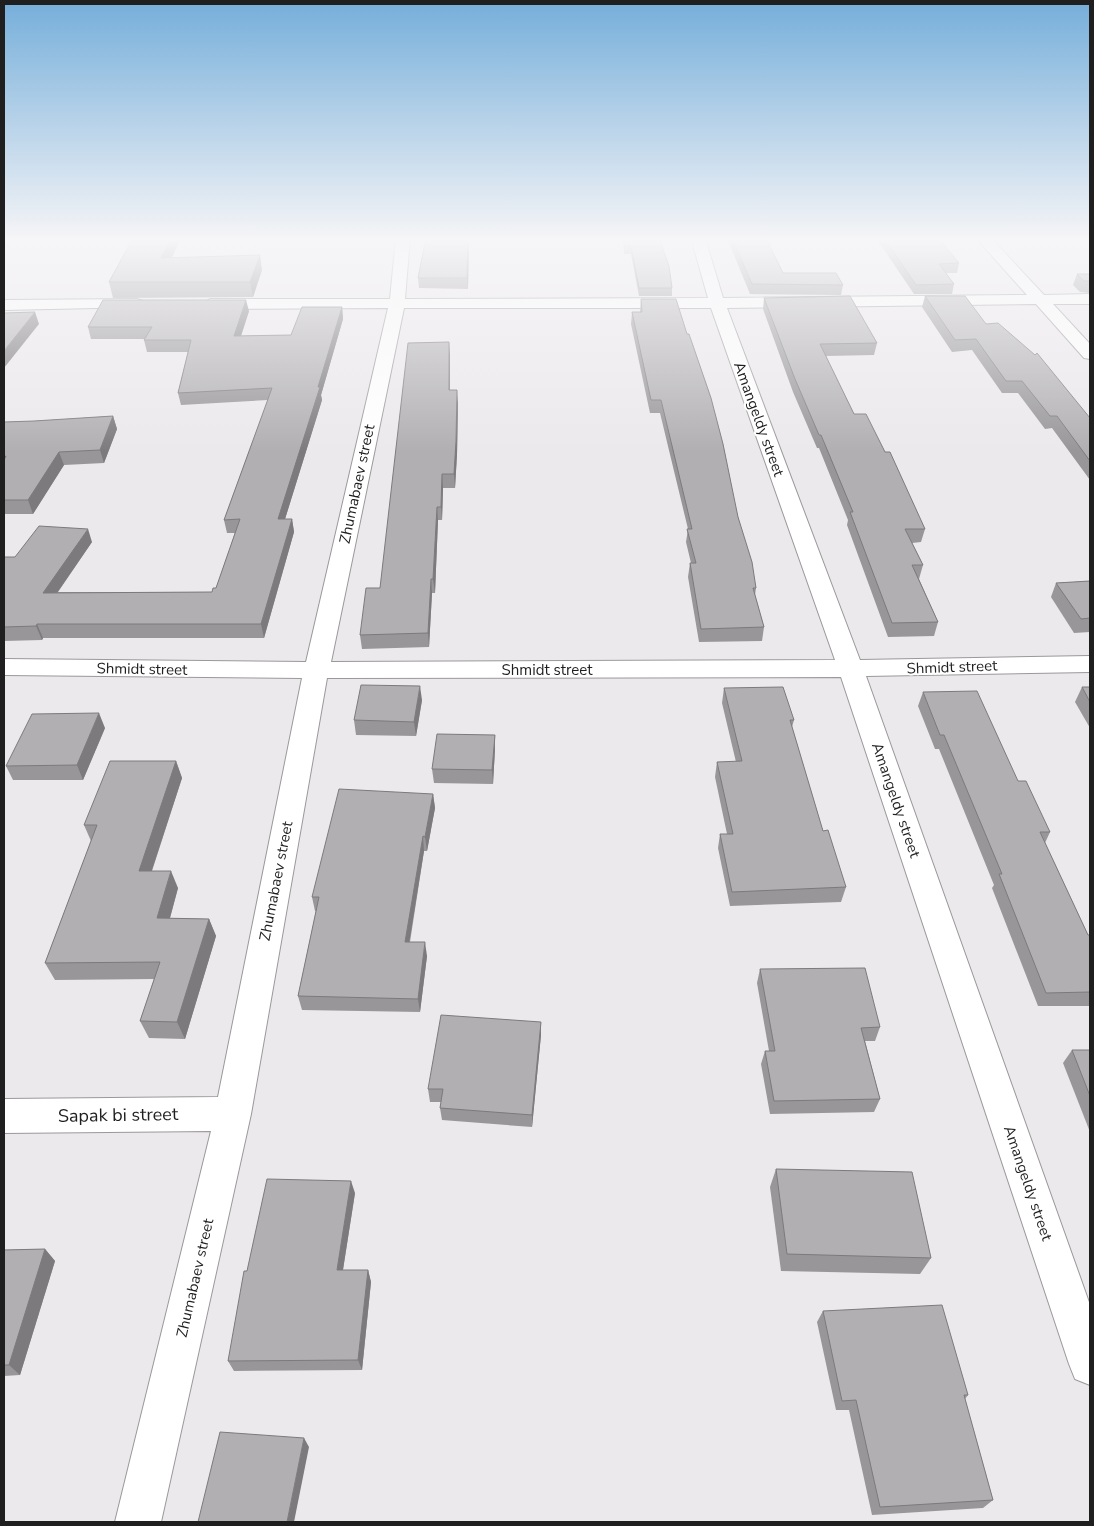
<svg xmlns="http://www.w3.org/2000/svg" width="1094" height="1526" font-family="'Nunito Sans',sans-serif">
<rect width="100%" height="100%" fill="#ece9ed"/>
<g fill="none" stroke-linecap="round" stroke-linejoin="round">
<defs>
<g id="street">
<path d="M396,238H410L405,299L708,298L691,238H705L723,298L1027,295L976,238H991L1044,295L1090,294V304H1053L1090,344V359L1084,358L1036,304L727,308L860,660L1090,656V672L866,676L1090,1305V1385L1075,1379L1069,1364L841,677L327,678L251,1114L161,1522H115L211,1131L4,1133V1099L218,1097L302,678L4,675V659L306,662L388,308L210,309L202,304L210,299H390ZM404,308H711L835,660L331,662Z"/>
<polygon points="137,299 143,301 145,304 143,307 4,310 4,300"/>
</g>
</defs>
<use href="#street" stroke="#9b989b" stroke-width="2"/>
<use href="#street" fill="#fff" fill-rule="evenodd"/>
</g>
<g fill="#989699">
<polygon points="426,238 469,238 468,289 419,288 418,278"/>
<polygon points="623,238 659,238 672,288 672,296 639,296 631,254 624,254"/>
<polygon points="727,238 766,238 783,273 843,285 841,295 750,294"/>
<polygon points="876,238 938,238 959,263 957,273 946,273 954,284 952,294 914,294"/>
<polygon points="262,270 253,297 113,298 109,282"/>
<polygon points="1077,274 1090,274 1090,293 1080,292 1073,285"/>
<polygon points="925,296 986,324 1090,418 1090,480 1052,428 1045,429 1018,393 1002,393 972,350 952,352 922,307"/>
<polygon points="764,298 877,343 874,355 826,356 854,414 885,452 925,529 921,542 912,543 923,565 919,579 938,622 934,636 888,637 847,525 848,520 819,448 817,448 793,392 763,309"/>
<polygon points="641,299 738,517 756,588 755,595 764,627 762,641 699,642 688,577 690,563 691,563 686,542 688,529 660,413 650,413 631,324 632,312 640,312"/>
<polygon points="342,307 343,319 321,395 322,400 285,519 292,519 294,532 264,638 43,638 42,640 4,641 4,557 15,557 92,542 58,592 212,592 216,588 235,533 227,533 224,520 268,400 181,405 178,393 188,352 147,352 144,340 145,339 91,339 88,327 249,311 241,336 291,335"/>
<polygon points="450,355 450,390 458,403 457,454 455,488 443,488 442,520 438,520 435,593 432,593 429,647 362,649 360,635 380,588"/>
<polygon points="113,416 117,429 104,463 64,465 33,514 4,514 4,422 34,421"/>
<polygon points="1090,581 1090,632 1074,633 1051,597 1056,583"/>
<polygon points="1082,687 1090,687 1090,728 1075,702"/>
<polygon points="724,688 794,720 792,727 823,831 846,887 841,902 730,906 718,848 720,834 727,834 715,777 717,762 736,762 722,703"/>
<polygon points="923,692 1018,781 1050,832 1045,843 1088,935 1090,935 1090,1006 1038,1006 992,888 994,885 939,749 935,749 918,706"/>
<polygon points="422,700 416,736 356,735 354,720"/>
<polygon points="105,728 83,780 13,780 6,766"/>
<polygon points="495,735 495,749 493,784 434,783 432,769"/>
<polygon points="176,761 182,778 152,871 178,888 170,918 209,919 216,936 185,1039 149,1038 140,1021 154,979 55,980 45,963 91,841 84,825"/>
<polygon points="433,794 435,808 427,851 424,851 410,942 427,956 420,1012 302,1010 298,996 316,911 315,911 312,897"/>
<polygon points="760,969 880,1027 875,1041 865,1041 880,1099 874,1112 770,1114 761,1064 765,1051 769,1051 757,983"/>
<polygon points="541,1022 541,1035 532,1127 442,1120 440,1108 441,1102 430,1102 428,1089"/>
<polygon points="1072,1050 1090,1050 1090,1132 1063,1063"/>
<polygon points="776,1169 931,1258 920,1274 781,1271 770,1187"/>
<polygon points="355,1193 343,1270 368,1270 371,1282 362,1370 234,1371 228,1361 247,1271"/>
<polygon points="45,1249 55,1261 20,1375 4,1376 4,1250"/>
<polygon points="823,1311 968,1395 965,1399 993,1500 983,1508 872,1515 849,1410 836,1410 817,1322"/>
</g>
<g fill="#7c7a7d">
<polygon points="171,238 181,238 165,273 161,258"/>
<polygon points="468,238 469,238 468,289 467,278"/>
<polygon points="260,255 262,270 253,297 250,282"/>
<polygon points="246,300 249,311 237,348 234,336"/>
<polygon points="342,307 343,319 321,395 322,400 281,532 278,519"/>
<polygon points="35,312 39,324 4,368 4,351"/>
<polygon points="449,342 450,355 449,403"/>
<polygon points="457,390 458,403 457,454 455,488 454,474"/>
<polygon points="113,416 117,429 104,463 100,450"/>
<polygon points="59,452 64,465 33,514 28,500"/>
<polygon points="442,474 443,488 442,520 441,507"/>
<polygon points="437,507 438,520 435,593 433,579"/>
<polygon points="292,519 294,532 264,638 261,624"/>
<polygon points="88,529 92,542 48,606 43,593"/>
<polygon points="431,579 432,593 429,647 428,633"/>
<polygon points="37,624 43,638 42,640 36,626"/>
<polygon points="420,686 422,700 416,736 414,722"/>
<polygon points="99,713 105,728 83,780 77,765"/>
<polygon points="495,735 495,749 493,784 492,770"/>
<polygon points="176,761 182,778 146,888 139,871"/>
<polygon points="433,794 435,808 427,851 425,837"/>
<polygon points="423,836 424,851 407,956 405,942"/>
<polygon points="171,871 178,888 165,936 157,918"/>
<polygon points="209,919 216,936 185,1039 177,1022"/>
<polygon points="425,942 427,956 420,1012 418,999"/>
<polygon points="541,1022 541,1035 532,1127 532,1115"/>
<polygon points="351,1181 355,1193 341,1282 337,1270"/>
<polygon points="45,1249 55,1261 20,1375 9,1365"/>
<polygon points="368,1270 371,1282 362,1370 358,1360"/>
<polygon points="304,1438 309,1447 294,1522 287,1522"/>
</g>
<g fill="#b1afb2" stroke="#7c7a7d">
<polygon points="133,238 171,238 161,258 260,255 250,282 109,282"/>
<polygon points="426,238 468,238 467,278 418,278"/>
<polygon points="624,238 659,238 669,266 672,288 639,288 631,246 624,246"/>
<polygon points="732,238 766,238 783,273 836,273 843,285 752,284"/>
<polygon points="884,238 938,238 959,263 939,264 954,284 916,285"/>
<polygon points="1077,274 1090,274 1090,281 1084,281"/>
<polygon points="850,296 877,343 820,344 854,414 866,414 885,452 890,452 925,529 905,529 923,565 912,565 938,622 892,623 850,512 853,512 821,435 819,435 795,379 764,298"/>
<polygon points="925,296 965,296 986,324 998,323 1035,355 1037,353 1090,418 1090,461 1057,416 1050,416 1022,381 1006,381 976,339 955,340"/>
<polygon points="641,299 676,299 687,334 689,334 711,398 723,444 738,517 752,562 756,588 753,588 764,627 701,629 690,563 696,563 687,529 692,529 661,400 651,400 632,312 642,312"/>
<polygon points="103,300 246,300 234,336 291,335 302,307 342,307 318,387 320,387 278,519 292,519 261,624 37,624 36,626 4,627 4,557 15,557 39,526 88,529 43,593 212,592 213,588 216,588 240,519 224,520 272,388 178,393 191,340 144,340 152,327 88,327"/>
<polygon points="35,312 4,351 4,313"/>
<polygon points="449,342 449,390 457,390 456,441 454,474 442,474 441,507 437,507 433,579 431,579 428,633 360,635 366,588 380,588 408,343"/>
<polygon points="113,416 100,450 59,452 28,500 4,500 4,460 6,456 4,457 4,422 34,421"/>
<polygon points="1090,581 1090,618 1081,619 1056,583"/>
<polygon points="361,685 420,686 414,722 354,720"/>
<polygon points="783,687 794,720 790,720 823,831 828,830 846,887 732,892 720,834 733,834 717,762 742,761 724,688"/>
<polygon points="1082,687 1090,687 1090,702"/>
<polygon points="977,691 1018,781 1026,781 1050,832 1040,832 1088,935 1090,935 1090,992 1046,993 999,874 1002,874 944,735 940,735 923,692"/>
<polygon points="99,713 77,765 6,766 32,714"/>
<polygon points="437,734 495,735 492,770 432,769"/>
<polygon points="110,761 176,761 139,871 171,871 157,918 209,919 177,1022 140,1021 160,962 45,963 97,825 84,825"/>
<polygon points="339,789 433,794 425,837 423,836 405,942 425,942 418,999 298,996 319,897 312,897"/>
<polygon points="865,968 880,1027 861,1028 880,1099 774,1101 765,1051 775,1051 760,969"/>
<polygon points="441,1015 541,1022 532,1115 440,1108 443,1089 428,1089"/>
<polygon points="1072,1050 1090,1050 1090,1096"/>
<polygon points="776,1169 912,1172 931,1258 787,1254"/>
<polygon points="267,1179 351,1181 337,1270 368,1270 358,1360 228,1361 244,1271 247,1271"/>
<polygon points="45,1249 9,1365 4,1365 4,1250"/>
<polygon points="942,1305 968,1395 964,1395 993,1500 880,1507 856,1400 842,1401 823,1311"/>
<polygon points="220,1432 304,1438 287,1522 198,1522"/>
</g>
<linearGradient id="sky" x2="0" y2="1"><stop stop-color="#75aeda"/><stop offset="0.53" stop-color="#f6f5f7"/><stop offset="1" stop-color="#f6f5f7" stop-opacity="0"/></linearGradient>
<rect width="1094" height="452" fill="url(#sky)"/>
<g text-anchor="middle" stroke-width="4" stroke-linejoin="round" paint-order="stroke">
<g font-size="15" fill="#201f20" stroke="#fff">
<text transform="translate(759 419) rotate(70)" y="5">Amangeldy street</text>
<text transform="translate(357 484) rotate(-78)" y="5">Zhumabaev street</text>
<text transform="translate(952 667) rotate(-2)" y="5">Shmidt street</text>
<text transform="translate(142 669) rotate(1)" y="5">Shmidt street</text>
<text x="547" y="675">Shmidt street</text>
<text transform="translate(896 800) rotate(71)" y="5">Amangeldy street</text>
<text transform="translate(276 881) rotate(-79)" y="5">Zhumabaev street</text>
<text transform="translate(1028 1183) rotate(71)" y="5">Amangeldy street</text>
<text transform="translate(195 1278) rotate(-77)" y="5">Zhumabaev street</text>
</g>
<g font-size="18" fill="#201f20" stroke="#fff">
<text transform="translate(118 1115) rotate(-1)" y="6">Sapak bi street</text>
</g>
</g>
<rect width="1094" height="1526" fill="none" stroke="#201f20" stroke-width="10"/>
</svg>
